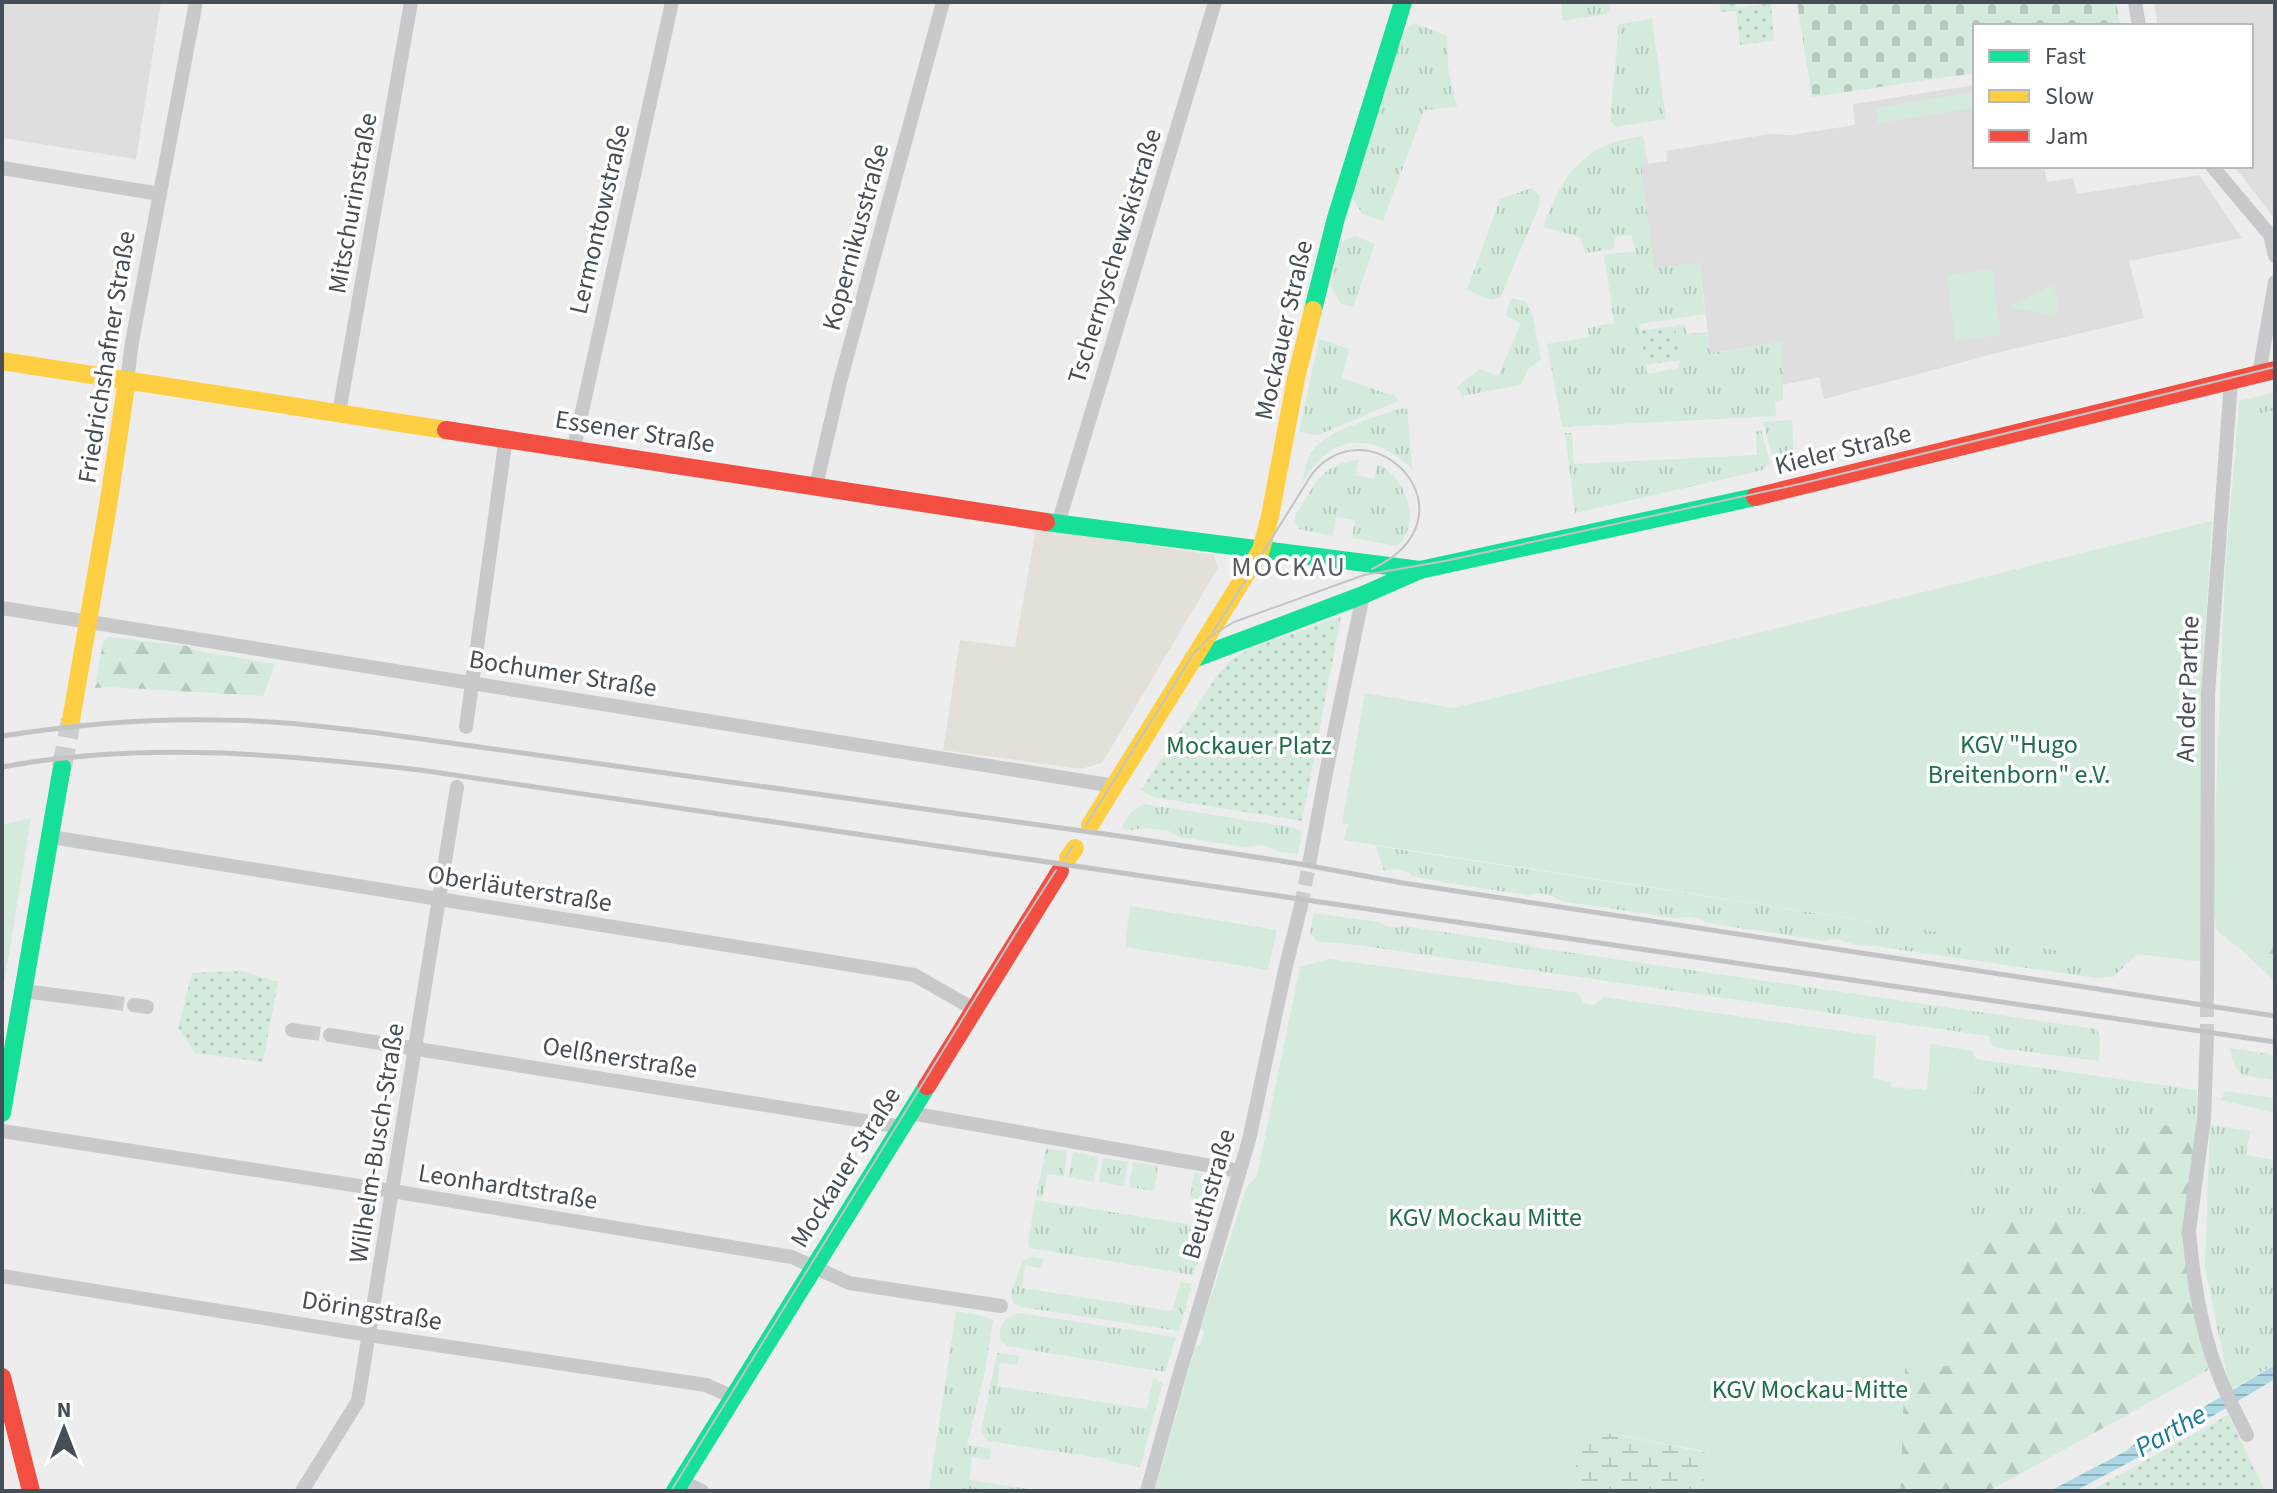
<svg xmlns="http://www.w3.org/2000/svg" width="2277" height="1493" font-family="'Source Sans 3',sans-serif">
<defs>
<pattern id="grass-tufts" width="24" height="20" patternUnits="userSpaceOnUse" patternTransform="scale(2)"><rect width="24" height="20" fill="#d3eadc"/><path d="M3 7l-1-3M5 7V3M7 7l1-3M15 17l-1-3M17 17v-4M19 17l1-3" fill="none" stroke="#b6cabf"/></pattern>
<pattern id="forest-firs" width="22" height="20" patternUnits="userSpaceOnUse" patternTransform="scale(2)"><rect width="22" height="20" fill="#d3eadc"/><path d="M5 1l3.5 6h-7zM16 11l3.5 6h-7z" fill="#b6cabf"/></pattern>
<pattern id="wetland-marsh" width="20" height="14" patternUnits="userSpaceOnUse" patternTransform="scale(2)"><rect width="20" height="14" fill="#d3eadc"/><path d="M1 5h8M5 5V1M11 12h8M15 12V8" fill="none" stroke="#b6cabf"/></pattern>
<pattern id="cemetery-stones" width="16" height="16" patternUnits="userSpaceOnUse" patternTransform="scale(2)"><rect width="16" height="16" fill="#d3eadc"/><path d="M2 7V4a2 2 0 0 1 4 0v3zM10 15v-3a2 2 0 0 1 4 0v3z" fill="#b6cabf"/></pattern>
<pattern id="park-dots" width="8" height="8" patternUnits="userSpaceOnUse" patternTransform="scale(2)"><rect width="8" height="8" fill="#d3eadc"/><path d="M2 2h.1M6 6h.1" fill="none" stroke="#b6cabf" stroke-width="1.8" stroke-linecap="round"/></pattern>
<pattern id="water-rules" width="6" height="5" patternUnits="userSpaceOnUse" patternTransform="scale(2)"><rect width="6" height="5" fill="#acd7e5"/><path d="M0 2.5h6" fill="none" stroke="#8eb1bc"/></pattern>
</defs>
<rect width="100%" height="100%" fill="#ededed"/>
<polygon fill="#e3e0da" points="1036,528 1214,555 1218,568 1102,763 1081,769 943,750 960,640 1015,647"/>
<g fill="#dfdede">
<polygon points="2,2 161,2 136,159 2,138"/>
<polygon points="2154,2 2275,2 2275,219 2234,166 2251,166 2251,26 2158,26"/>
<polygon points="1975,85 1975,166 2044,166 2047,182 2073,178 2077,194 2199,175 2242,238 2129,261 2144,318 2001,352 1824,399 1819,377 1783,385 1783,342 1710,353 1700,263 1654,269 1640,165 1667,161 1666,151 1769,134 1791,135 1855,125 1853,104"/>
</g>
<g fill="url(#grass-tufts)">
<polygon points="1561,2 1610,2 1610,11 1607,12 1607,14 1563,21"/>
<polygon points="1652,19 1666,119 1615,127 1610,121 1619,24"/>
<polygon points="1414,23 1447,36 1448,68 1457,107 1424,110 1383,221 1362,214 1351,196 1399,36"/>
<path d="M1643,136L1648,164L1641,165L1654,268L1700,263L1705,314L1639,324L1647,374L1679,368L1680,360L1675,326L1684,324L1687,334L1707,332L1710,353L1783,342V400L1775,401L1776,416L1562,427L1547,344L1589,337L1588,328L1614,323L1604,255L1636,251L1631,235L1614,237V249L1585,253L1580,237L1543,227C1565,172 1581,145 1643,136Z"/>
<polygon points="1532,188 1540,196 1538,209 1500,297 1491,300 1467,290 1500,199"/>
<polygon points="1355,236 1375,244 1353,307 1340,303 1331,285 1340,243"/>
<polygon points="1511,298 1525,301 1532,311 1541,360 1528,369 1521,385 1462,396 1457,387 1479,369 1498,376 1521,323 1505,315"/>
<polygon points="1319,339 1349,349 1342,378 1390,395 1394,394 1398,401 1318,435 1299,432"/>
<polygon points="2275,392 2275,410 2238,419 2239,401"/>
<path d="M1407,407L1412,469C1373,431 1332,433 1303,481C1305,470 1306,459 1313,450C1328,430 1383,414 1407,407Z"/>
<polygon points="1792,420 1794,461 1775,465 1763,422"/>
<polygon points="1761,429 1770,463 1763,470 1575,513 1565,433 1572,433 1574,464 1757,455 1756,432"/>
<path d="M1359,460L1356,475L1374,479L1378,464C1406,478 1423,522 1397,546L1352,538L1355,520L1336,517L1333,536L1299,529L1294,521L1296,514C1315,486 1321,463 1359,460Z"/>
<polygon points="1144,804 1295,828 1302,832 1298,854 1280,852 1269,847 1258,845 1245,847 1179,837 1169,831 1145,828 1131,830 1121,829 1130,813"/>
<path d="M1376,846L2096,956L2137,954L2113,977L2096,978L1867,945C1850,949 1846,935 1825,941L1708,923C1697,917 1689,916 1676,918L1561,901C1549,893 1541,892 1528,895L1441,882L1412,876L1406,871L1394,869L1384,871Z"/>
<path d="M1314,913L1378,922C1385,927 1395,929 1403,926L1529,945L1532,947L2096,1029L2100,1037L2099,1061L1993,1047L1989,1036L1357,945L1316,941L1310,933Z"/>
<polygon points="2230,1048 2275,1055 2275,1080 2242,1075 2233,1063"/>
<polygon points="1976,1059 2197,1090 2196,1131 2164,1125 2139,1123 2108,1164 2082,1216 1980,1220 1964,1219"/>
<polygon points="2225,1091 2275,1098 2275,1113 2221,1100"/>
<polygon points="2210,1125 2250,1131 2246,1155 2275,1160 2275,1364 2230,1390 2205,1267"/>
<polygon points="1046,1149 1067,1151 1064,1176 1047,1174 1043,1197 1036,1197"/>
<polygon points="1073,1152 1098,1157 1094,1182 1069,1177"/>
<polygon points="1103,1158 1128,1162 1124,1186 1099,1182"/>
<polygon points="1133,1162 1158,1166 1154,1191 1129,1187"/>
<polygon points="1194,1173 1212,1176 1221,1185 1220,1198 1193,1275 1030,1248 1028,1244 1035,1200 1194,1225 1198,1199 1190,1197"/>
<polygon points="1032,1257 1043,1259 1041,1268 1025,1265 1022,1288 1172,1311 1181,1282 1192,1284 1179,1331 1021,1307 1013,1303 1011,1293 1023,1260"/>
<polygon points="956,1311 983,1316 993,1320 985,1371 967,1445 991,1449 990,1460 972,1457 969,1480 1042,1491 929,1490"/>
<path d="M1019,1313L1176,1337L1165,1372L1007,1346L1000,1339C998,1324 1006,1317 1019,1313Z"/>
<polygon points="997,1353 1019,1356 1017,1365 1000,1363 997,1386 1147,1409 1153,1378 1163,1383 1140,1467 1109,1461 1107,1459 988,1441 981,1431"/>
</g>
<g fill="url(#forest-firs)">
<polygon points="109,637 187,646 193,650 275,664 263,696 108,687 95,688 103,641"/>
<polygon points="2217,931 2275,936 2275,981 2238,947"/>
<polygon points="2139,1123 2164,1125 2196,1131 2184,1246 2196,1325 2208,1370 1989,1491 1900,1491 1905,1363 1954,1366 1961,1260 1976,1262 1980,1220 2082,1216 2108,1164"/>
</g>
<polygon fill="url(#wetland-marsh)" points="1582,1428 1708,1453 1702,1491 1571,1491"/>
<polygon fill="url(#cemetery-stones)" points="1797,2 2116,2 2120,26 1975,26 1975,73 1812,97"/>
<g fill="url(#park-dots)">
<polygon points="1719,2 1735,2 1737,8 1771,3 1774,40 1740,45 1736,11 1721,12"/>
<polygon points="1675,326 1680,360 1646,365 1640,331"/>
<polygon points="1341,616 1302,821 1153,797 1141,790 1219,673 1231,660 1250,649"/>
<polygon points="242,971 278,982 263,1062 195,1053 178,1028 192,973"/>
<polygon points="2228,1415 2265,1491 2090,1491"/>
</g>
<g fill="#d3eadc">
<polygon points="1975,92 1975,108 1878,123 1876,108"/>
<polygon points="1992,269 2001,335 1955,341 1947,275"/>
<polygon points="2053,285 2058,300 2056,316 2011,308 2011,305"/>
<polygon points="2275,410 2275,936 2217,931 2212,898 2225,570 2238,419"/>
<polygon points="2212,521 2201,694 2202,962 2137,954 2096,956 1344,840 1348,824 1342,823 1365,693 1453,708"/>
<polygon points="31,818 2,996 2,825"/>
<polygon points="1130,906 1277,930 1268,970 1125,947"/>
<polygon points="1329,959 1578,993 1584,1003 1594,1005 1603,997 1876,1036 1873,1078 1891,1082 1892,1087 1927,1090 1931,1044 1973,1051 1976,1059 1964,1218 1980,1220 1976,1262 1961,1261 1954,1366 1905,1364 1900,1491 1702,1491 1708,1452 1583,1428 1571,1491 1155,1491 1195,1348 1201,1344 1204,1332 1201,1327 1247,1186 1257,1176 1300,967"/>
</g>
<polygon fill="url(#water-rules)" points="2275,1365 2275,1379 2177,1437 2075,1491 2050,1491 2126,1451 2142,1438 2178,1422"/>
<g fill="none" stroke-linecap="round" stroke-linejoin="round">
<g stroke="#cccdcf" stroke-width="14" stroke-dasharray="14 7" stroke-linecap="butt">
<polyline points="1301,906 1310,859"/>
<polyline points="110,1002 134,1005"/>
<polyline points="306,1032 330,1035"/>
<polyline points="2207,1038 2207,999"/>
</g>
<polyline stroke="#cccdcf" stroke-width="20" stroke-dasharray="20 10" stroke-linecap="butt" points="62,767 71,720"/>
<g stroke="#c7c9cb" stroke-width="14">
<polyline points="2135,2 2139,26"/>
<polyline points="2212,166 2270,235 2275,256"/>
<polyline points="2,168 160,194"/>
<polyline points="2259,374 2275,282"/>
<polyline points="127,380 132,342 196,2"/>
<polyline points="339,413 411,2"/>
<polyline points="574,448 672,2"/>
<polyline points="816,486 840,382 943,2"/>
<polyline points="1058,524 1215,2"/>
<polyline points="2,608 1115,786"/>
<polyline points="466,727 506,437"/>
<polyline points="51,837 914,975 974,1009"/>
<polyline points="1310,859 1326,773 1363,595"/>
<polyline points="23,991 110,1002"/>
<polyline points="2207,999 2208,694 2231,381"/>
<polyline points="134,1005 147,1007"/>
<polyline points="292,1030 306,1032"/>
<polyline points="330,1035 902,1127"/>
<path d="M2207,1038L2204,1118L2189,1231C2193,1278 2200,1328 2218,1373C2226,1394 2237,1415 2247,1435"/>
<polyline points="910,1113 1240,1171"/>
<polyline points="2,1131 392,1191 792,1257 849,1283 1001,1306"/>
<polyline points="2,1276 369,1335 706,1385 733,1397"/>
<polyline points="681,1481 702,1491"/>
<polyline points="302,1491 358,1401 457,787"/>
<polyline points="1147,1491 1178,1379 1249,1140 1285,970 1301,906"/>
</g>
<g stroke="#16e098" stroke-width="18">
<polyline points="1313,310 1336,218 1403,2"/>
<polyline points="1046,522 1420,570"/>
<polyline points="1193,659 1363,595 1420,570 1755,497"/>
<polyline points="2,1113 62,767"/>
<polyline points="675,1491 927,1086"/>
</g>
<g stroke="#ffcf43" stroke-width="18">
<polyline points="2,361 446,430"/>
<polyline points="71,720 108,506 127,380"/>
<polyline points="1090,825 1261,550 1270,516 1296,378 1313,310"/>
<polyline points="1068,858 1075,848"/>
</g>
<g stroke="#f24e42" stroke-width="18">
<polyline points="446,430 1046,522"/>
<polyline points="1755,497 2275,370"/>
<polyline points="927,1086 1060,871"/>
<polyline points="2,1377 31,1491"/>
</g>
<g stroke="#c2c3c5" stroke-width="2">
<path d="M1213,632L1312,474C1374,400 1482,517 1372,569"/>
<polyline points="1086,825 1194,653 1211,636 1234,622 1364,575 1445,561 1804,483 2275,367"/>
<polyline points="1065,858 1072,847"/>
<polyline points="671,1491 1018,929 1056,870"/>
</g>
<g stroke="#c2c3c5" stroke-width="5">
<path d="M2,736C73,725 146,718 218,720C272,720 325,727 378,733L1119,836L1294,863L1403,883L2275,1016"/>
<path d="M2,767C141,741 281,754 420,770L2275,1042"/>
</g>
</g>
<g text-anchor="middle" stroke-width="7" stroke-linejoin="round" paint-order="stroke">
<g font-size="26" fill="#464f57" stroke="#fff">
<text transform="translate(352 203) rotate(-80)" y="9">Mitschurinstraße</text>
<text transform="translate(599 219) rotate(-77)" y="9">Lermontowstraße</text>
<text transform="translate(855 237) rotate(-75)" y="9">Kopernikusstraße</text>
<text transform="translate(1114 256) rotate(-73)" y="9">Tschernyschewskistraße</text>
<text transform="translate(1283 330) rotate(-77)" y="9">Mockauer Straße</text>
<text transform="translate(106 357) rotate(-81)" y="9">Friedrichshafner Straße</text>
<text transform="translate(635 431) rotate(9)" y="9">Essener Straße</text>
<text transform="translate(1843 449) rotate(-14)" y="9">Kieler Straße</text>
<text transform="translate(563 673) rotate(9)" y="9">Bochumer Straße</text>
<text transform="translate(2187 689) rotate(-88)" y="9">An der Parthe</text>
<text transform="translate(520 888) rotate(9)" y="9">Oberläuterstraße</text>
<text transform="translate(620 1057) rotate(9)" y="9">Oelßnerstraße</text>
<text transform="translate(376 1143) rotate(-81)" y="9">Wilhelm-Busch-Straße</text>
<text transform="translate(845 1167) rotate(-58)" y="9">Mockauer Straße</text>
<text transform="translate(508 1186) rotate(9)" y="9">Leonhardtstraße</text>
<text transform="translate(1208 1194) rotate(-74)" y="9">Beuthstraße</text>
<text transform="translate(372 1310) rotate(9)" y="9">Döringstraße</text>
</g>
<g font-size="26" fill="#206f49" stroke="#fff">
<text x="2019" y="753">KGV "Hugo<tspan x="2019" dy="30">Breitenborn" e.V.</tspan></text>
<text x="1249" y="754">Mockauer Platz</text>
<text x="1485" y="1226">KGV Mockau Mitte</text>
<text x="1810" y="1398">KGV Mockau-Mitte</text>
</g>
<g font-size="28" letter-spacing="2" fill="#595c60" stroke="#fff">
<text x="1289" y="576">MOCKAU</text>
</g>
<g font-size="28" font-style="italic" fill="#1b7995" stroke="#fff">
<text transform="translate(2170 1430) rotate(-30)" y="10">Parthe</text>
</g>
</g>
<rect width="2277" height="1493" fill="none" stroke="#464f57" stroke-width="8"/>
<rect x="1973" y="24" width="280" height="144" fill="#ffffff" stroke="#b5b9bc" stroke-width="2"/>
<rect x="1989" y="50" width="40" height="12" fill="#16e098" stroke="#b5b9bc" stroke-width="2"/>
<text x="2045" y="64" font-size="24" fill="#464f57">Fast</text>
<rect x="1989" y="90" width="40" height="12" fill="#ffcf43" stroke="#b5b9bc" stroke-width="2"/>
<text x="2045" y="104" font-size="24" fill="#464f57">Slow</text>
<rect x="1989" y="130" width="40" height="12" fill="#f24e42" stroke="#b5b9bc" stroke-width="2"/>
<text x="2045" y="144" font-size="24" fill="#464f57">Jam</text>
<g transform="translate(64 1429)" stroke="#ffffff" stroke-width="6" paint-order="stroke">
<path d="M0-6L14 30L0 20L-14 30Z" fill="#464f57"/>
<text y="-12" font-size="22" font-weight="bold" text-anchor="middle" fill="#464f57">N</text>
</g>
</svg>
